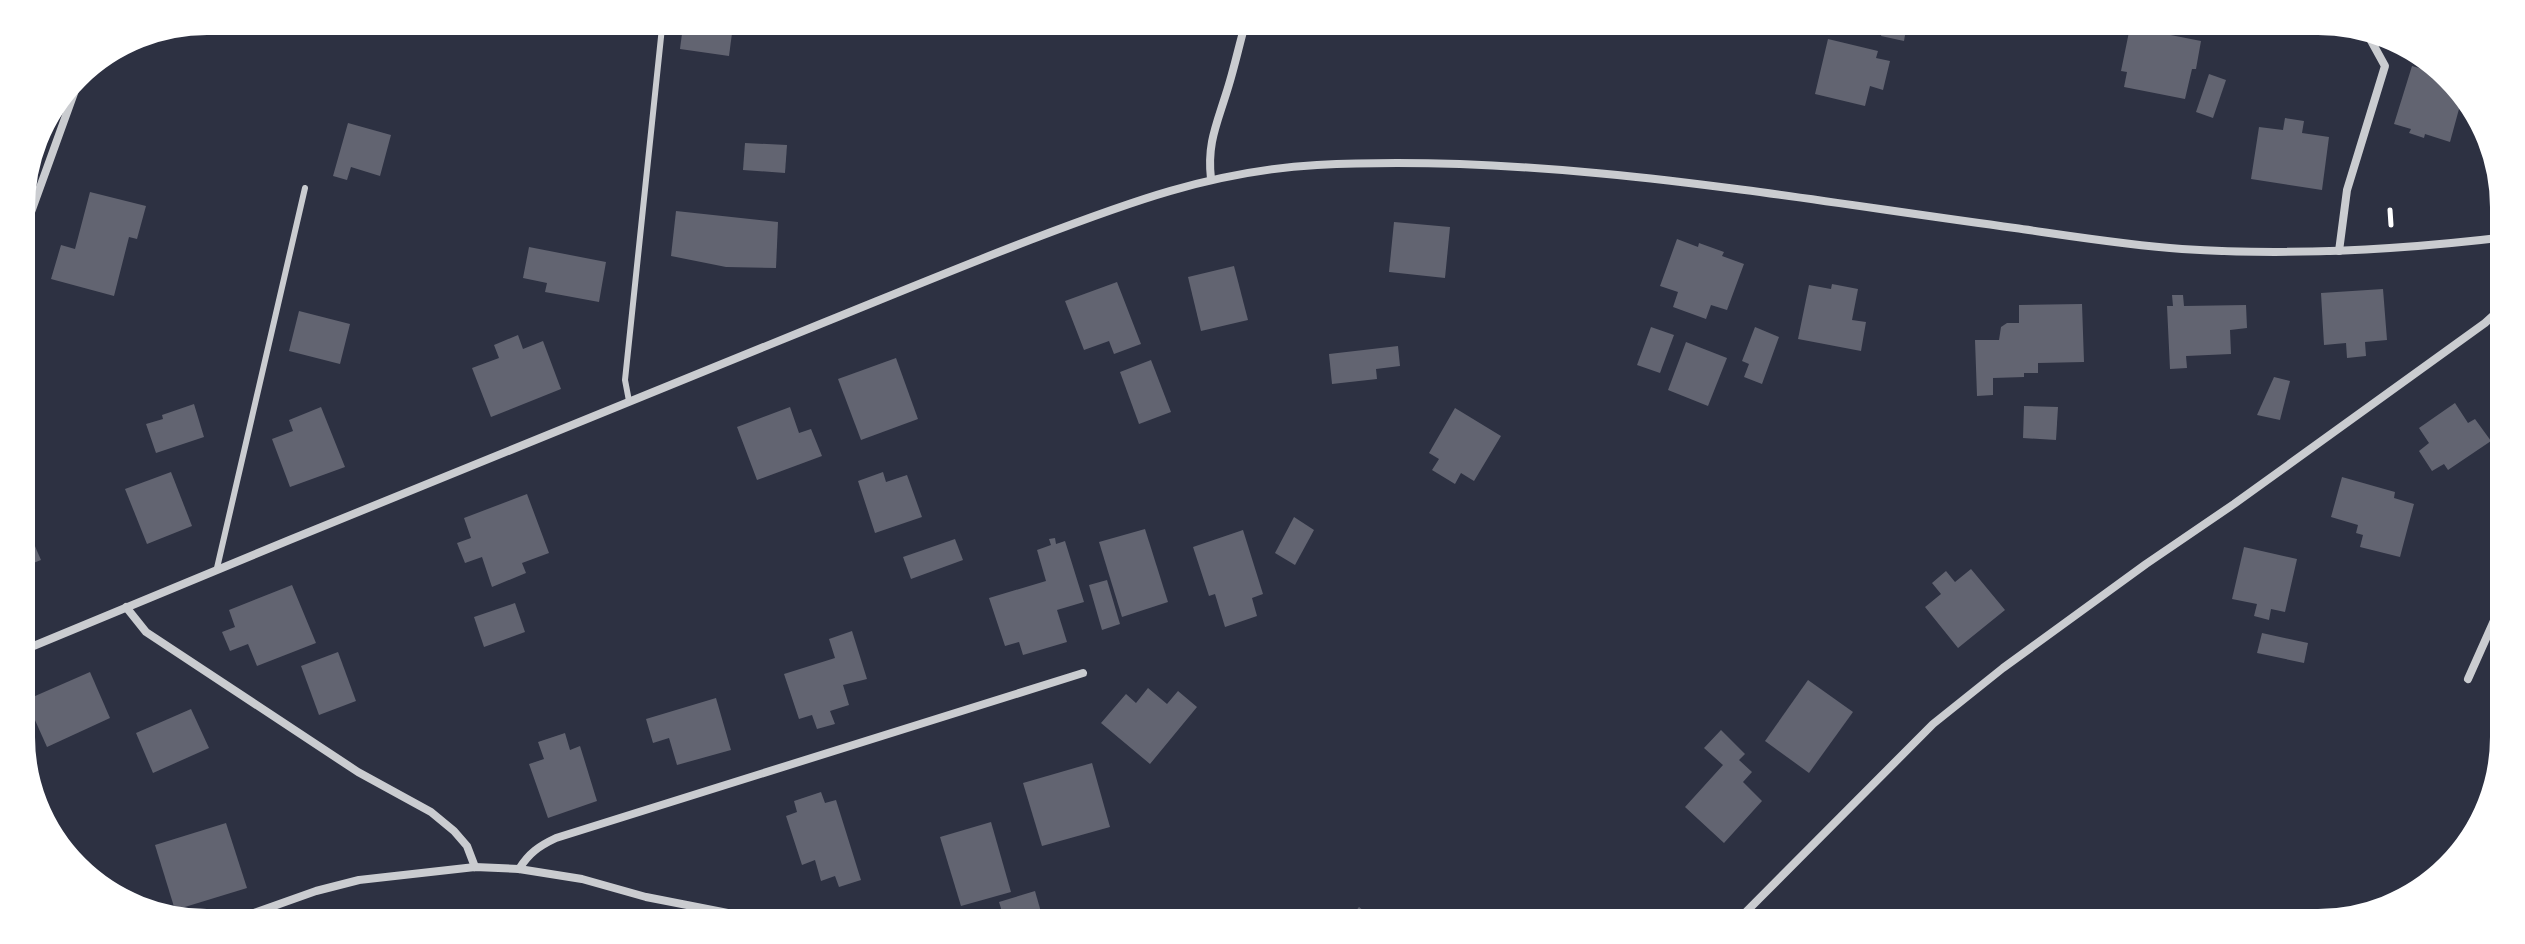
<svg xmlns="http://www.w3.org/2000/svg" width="2525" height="944" font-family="'Alegreya Sans',sans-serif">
<rect width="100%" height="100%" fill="#2d3142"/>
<g fill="#626471">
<polygon points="684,18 734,18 729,56 680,49"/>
<polygon points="1884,24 1907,24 1904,41 1881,36"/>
<polygon points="2130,27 2201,41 2196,69 2192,69 2185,99 2124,87 2127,72 2121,71"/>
<polygon points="1828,39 1878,51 1876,58 1890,61 1883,90 1870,86 1865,106 1815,94"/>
<polygon points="2412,66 2443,75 2442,80 2465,87 2450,142 2425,134 2424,138 2409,133 2411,129 2394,124"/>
<polygon points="2209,74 2226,80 2213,118 2196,112"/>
<polygon points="2285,118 2304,121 2302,133 2329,137 2322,190 2251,179 2259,127 2283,130"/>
<polygon points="348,123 391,135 380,176 351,167 347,180 333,176"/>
<polygon points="745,143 787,145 785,173 743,170"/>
<polygon points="90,192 146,206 137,239 129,237 114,296 51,279 61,245 75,249"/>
<polygon points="676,211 778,222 776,268 726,267 671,256"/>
<polygon points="1394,222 1450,227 1445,278 1389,272"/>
<polygon points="1677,239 1698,247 1699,243 1724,252 1722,256 1744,264 1727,310 1711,305 1706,319 1673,307 1678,292 1660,286"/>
<polygon points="529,247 606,262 599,302 545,292 547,283 523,278"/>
<polygon points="1234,266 1248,320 1201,331 1188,277"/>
<polygon points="1117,282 1141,344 1114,354 1109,341 1084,350 1065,301"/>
<polygon points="1832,284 1858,289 1852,320 1866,322 1861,351 1798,339 1809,285 1831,289"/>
<polygon points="2383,289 2387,340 2365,342 2366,356 2347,358 2346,343 2324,345 2321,293"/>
<polygon points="2172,295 2183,295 2184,306 2246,305 2247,328 2230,330 2231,354 2186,356 2187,368 2170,369 2167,306 2173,306"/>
<polygon points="2082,304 2084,362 2038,363 2038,373 2024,373 2024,377 1993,378 1993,395 1977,396 1975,340 1999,340 2001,327 2007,323 2019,323 2019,305"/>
<polygon points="299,311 350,324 340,364 289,351"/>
<polygon points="1651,327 1674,335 1660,373 1637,365"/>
<polygon points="1755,327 1779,337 1762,384 1744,377 1749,364 1742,361"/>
<polygon points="518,335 523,349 543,341 561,389 491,417 472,368 499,358 494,345"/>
<polygon points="1686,342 1727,358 1708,406 1668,390"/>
<polygon points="1398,346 1400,366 1376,369 1377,379 1332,384 1329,354"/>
<polygon points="896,358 918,419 861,440 838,379"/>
<polygon points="1151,360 1171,412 1139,424 1120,372"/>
<polygon points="2274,377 2290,381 2280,420 2257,415"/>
<polygon points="2455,403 2468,423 2475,419 2491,441 2448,470 2444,464 2432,471 2419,451 2429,443 2419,428"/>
<polygon points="194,404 204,437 156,453 146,424 163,419 162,415"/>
<polygon points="2024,406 2058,407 2056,440 2023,438"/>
<polygon points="321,407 345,467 290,487 272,439 293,431 289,420"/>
<polygon points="790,407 799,433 811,429 822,456 757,480 737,427"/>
<polygon points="1455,408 1501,436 1474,481 1461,473 1455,484 1432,470 1439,459 1429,453"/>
<polygon points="171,472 192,526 147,544 125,489"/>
<polygon points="883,472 886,482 907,475 922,517 875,533 858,481"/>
<polygon points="2342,477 2395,492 2394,498 2414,504 2400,557 2360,547 2363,535 2356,533 2358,525 2331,517"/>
<polygon points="527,494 549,553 522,563 526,573 492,587 482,557 465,563 457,543 471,538 464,518"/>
<polygon points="1294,517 1314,530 1295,565 1275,553"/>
<polygon points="1145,529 1168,602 1122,617 1099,542"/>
<polygon points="1243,530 1263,594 1252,598 1257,616 1225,627 1215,594 1209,596 1193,547"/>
<polygon points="31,537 41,560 18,569 18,542"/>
<polygon points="1055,538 1056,544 1065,541 1084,602 1057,610 1067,642 1023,655 1019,642 1005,646 989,598 1046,581 1037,550 1051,545 1049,539"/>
<polygon points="955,539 963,560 911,579 903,557"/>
<polygon points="2244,547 2297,559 2285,612 2271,609 2269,620 2254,616 2257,604 2232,599"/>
<polygon points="1971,569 2005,610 1958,648 1925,607 1941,594 1932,583 1946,571 1955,582"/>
<polygon points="1107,580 1120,624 1102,630 1089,585"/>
<polygon points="292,585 316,643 257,666 248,644 230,651 222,632 235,627 229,610"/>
<polygon points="515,603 525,632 484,647 474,617"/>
<polygon points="852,631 867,679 843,685 849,705 830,711 835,724 817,729 812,715 799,719 784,674 835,658 829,639"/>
<polygon points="2262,633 2308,643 2304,663 2257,653"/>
<polygon points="338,652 356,701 319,715 301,666"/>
<polygon points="90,672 110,718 47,747 26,700"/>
<polygon points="1808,680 1853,712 1809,773 1765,741"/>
<polygon points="1148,688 1167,704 1178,691 1197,707 1150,764 1101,723 1126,694 1136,703"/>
<polygon points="716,698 731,750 677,765 669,738 653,743 646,719"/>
<polygon points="191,709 209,748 153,773 136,733"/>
<polygon points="1721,730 1745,754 1739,760 1752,772 1743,782 1762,801 1724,843 1685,807 1723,765 1704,748"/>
<polygon points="565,733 570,750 580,746 597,801 548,818 529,764 544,759 538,742"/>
<polygon points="1092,763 1110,827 1042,846 1023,783"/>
<polygon points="821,792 825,803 836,800 861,880 839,887 835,876 821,881 815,860 802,865 786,816 797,812 794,801"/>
<polygon points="991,822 1011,892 961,906 940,837"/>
<polygon points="226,823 247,888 175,910 155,845"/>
<polygon points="1035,891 1045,926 1038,928 1007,928 999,902"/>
<polygon points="1359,907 1374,919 1377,916 1385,915 1395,924 1395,928 1341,928"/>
</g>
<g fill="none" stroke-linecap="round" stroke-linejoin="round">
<polyline stroke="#fff" stroke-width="5" points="2390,210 2391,225"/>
<g stroke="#caccd0" stroke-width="6">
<polyline points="629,401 625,380 663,18"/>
<polyline points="217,568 305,188"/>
</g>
<g stroke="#caccd0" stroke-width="8">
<path d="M1211,179C1207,145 1216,126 1226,94C1234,70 1239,45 1246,21"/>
<polyline points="17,251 86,60"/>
<polyline points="2339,251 2347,190 2385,66 2363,26"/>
<polyline points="126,607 146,632 358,772 431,812 454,831 467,846 475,867"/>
<path d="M19,652C283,542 547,434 813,327C885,298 957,268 1030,240C1127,203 1212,171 1317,165C1552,153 1783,197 2015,228C2071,236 2126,245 2182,249C2290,256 2399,250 2507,237"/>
<polyline points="2468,679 2501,605"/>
<path d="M519,869C529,853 539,846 556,838L1083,673"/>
<polyline points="212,928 316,891 359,880 475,867 519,869 582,879 646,897 805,928"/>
<polyline points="1730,928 1933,724 2003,668 2146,564 2234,504 2485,323 2506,304"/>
</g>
</g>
<path d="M0 0H2525V944H0ZM207 30H2318A177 177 0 0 1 2495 207V737A177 177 0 0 1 2318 914H207A177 177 0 0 1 30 737V207A177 177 0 0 1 207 30Z" fill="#fff" fill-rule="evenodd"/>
<path fill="none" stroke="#fff" stroke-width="10" d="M207 30H2318A177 177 0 0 1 2495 207V737A177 177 0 0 1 2318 914H207A177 177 0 0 1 30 737V207A177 177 0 0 1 207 30Z"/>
</svg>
